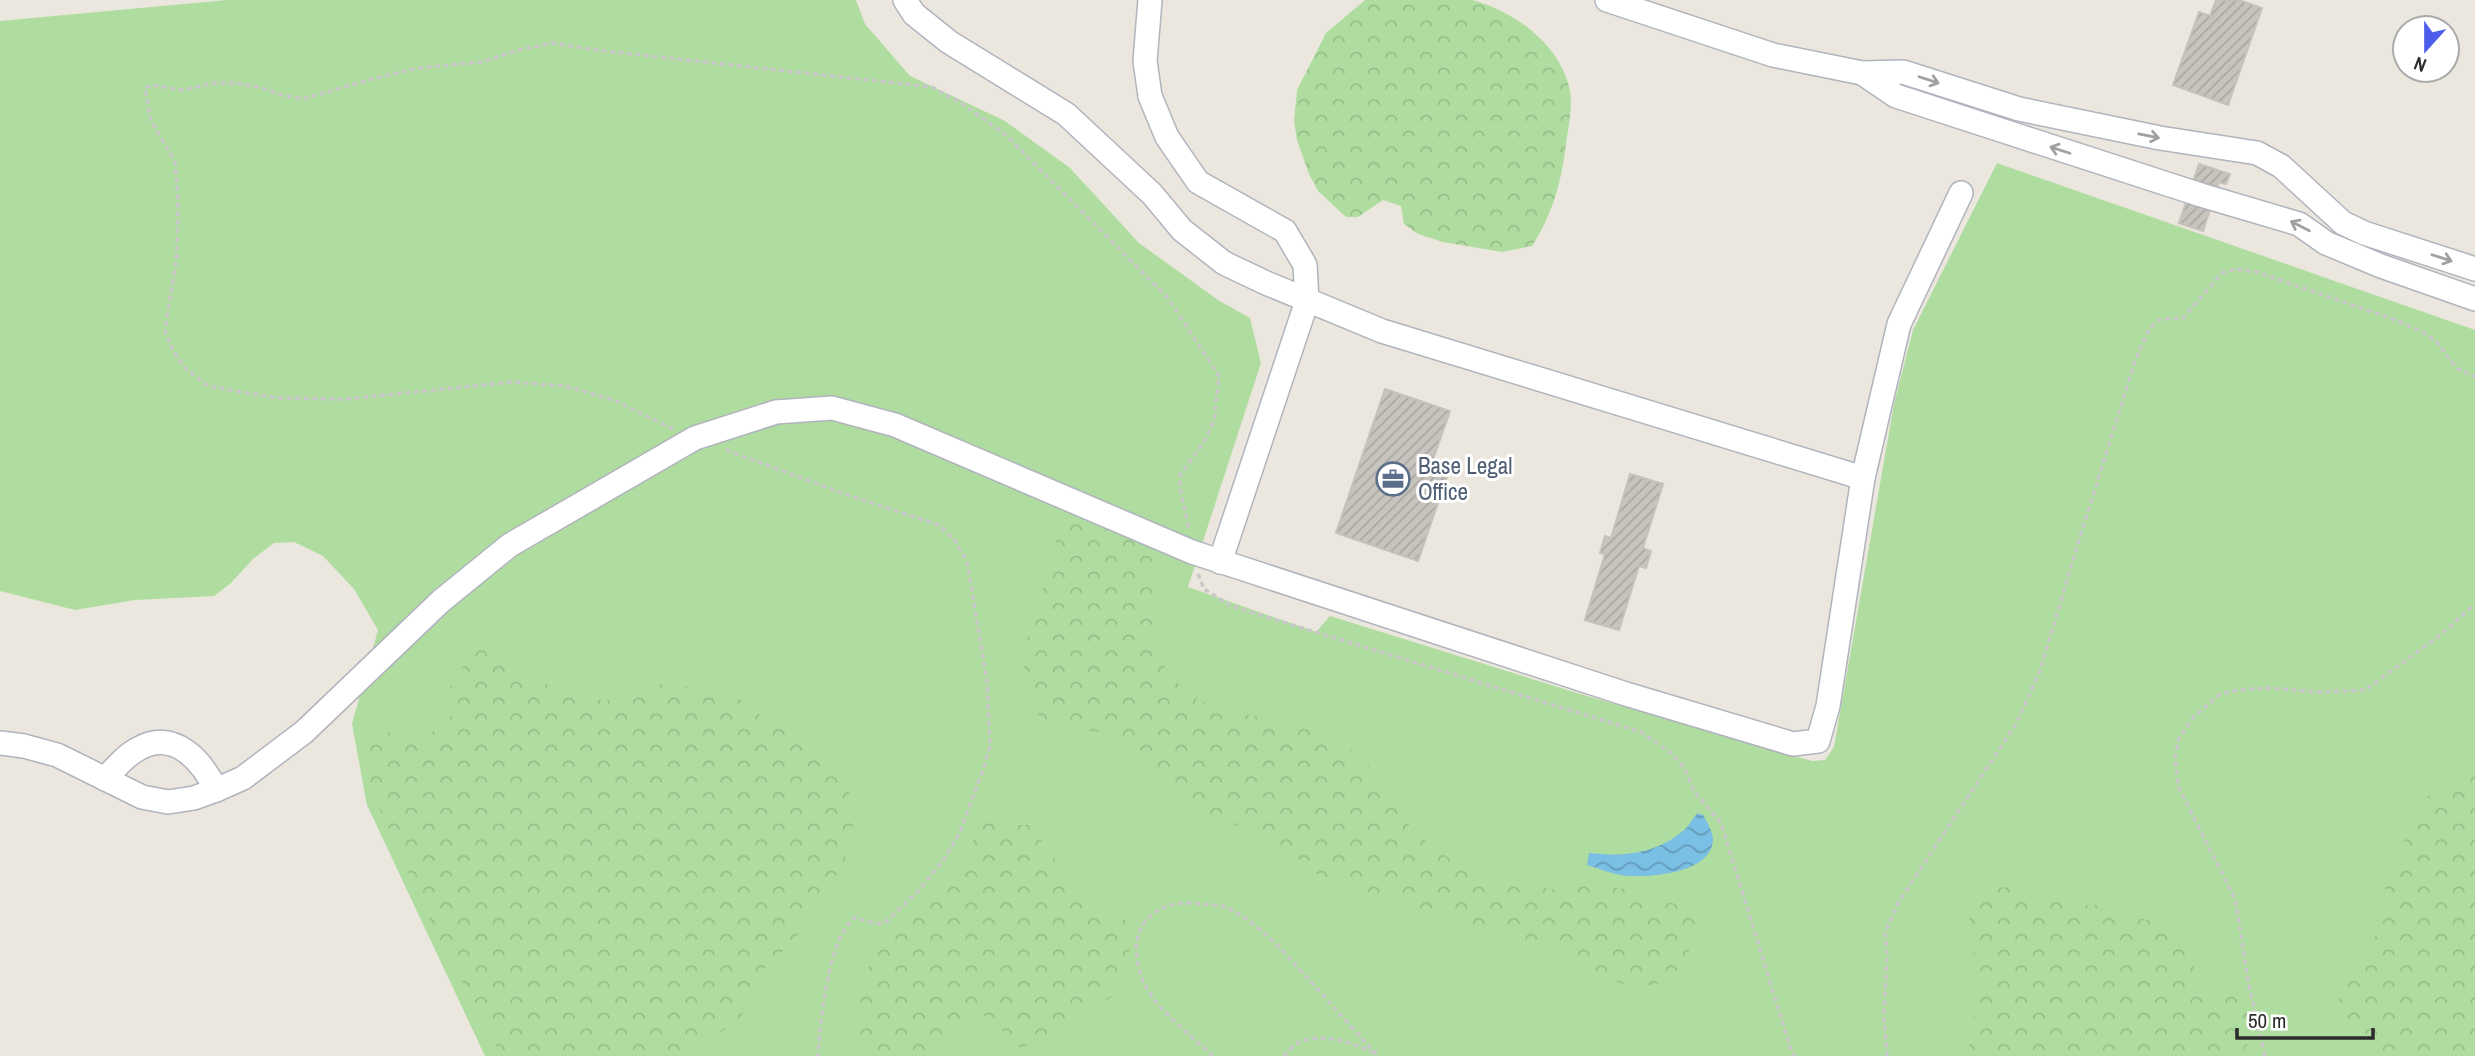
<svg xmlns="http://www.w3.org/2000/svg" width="2475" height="1056" font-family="'Archivo Narrow',sans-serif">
<defs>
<pattern id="forest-crowns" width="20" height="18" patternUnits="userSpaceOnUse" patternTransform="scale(1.75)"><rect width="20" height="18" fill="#afdd9f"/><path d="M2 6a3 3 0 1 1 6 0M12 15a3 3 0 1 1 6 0" fill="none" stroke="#97be89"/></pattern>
<pattern id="water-waves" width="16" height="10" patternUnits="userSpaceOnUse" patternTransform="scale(1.75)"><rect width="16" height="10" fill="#7abfe4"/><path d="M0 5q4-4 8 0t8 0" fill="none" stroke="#649bb9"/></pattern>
<pattern id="building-hatch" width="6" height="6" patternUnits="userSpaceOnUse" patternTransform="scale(1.75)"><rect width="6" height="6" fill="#c7c3bd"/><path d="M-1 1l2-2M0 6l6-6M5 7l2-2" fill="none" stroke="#aba8a3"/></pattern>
</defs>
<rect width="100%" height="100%" fill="#ebe7de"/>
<polygon fill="#afdd9f" points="227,0 856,0 865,24 910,76 1005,121 1070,168 1139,243 1218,300 1250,318 1261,363 1188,587 1316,632 1330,616 1577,693 1812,761 1825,760 1834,747 1894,404 1913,330 1997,163 2475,330 2475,1056 485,1056 367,805 352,724 378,630 354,589 323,556 294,542 274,543 253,559 231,583 214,596 135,600 75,610 0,591 0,21"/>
<g fill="url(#forest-crowns)">
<path d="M1365,0H1472C1516,12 1561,45 1570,91C1573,107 1568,128 1566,144C1562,180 1552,216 1532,246L1502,252L1443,242L1418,234L1404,224L1401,206L1383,200L1358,217H1346L1318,191L1309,174L1297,140L1294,121L1297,90L1326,33Z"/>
<polygon points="1067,514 1141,540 1153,554 1156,601 1153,632 1162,663 1187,694 1222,711 1288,721 1356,752 1384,782 1400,816 1435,850 1489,880 1528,887 1567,890 1592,884 1635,891 1675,904 1697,920 1690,948 1681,968 1661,983 1636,987 1605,979 1577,955 1463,924 1320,876 1279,844 1188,804 1159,781 1133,751 1103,732 1064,730 1031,711 1024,679 1023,651 1053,559 1059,524"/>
<path d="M476,645L493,646L514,659L528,676L555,688L605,701L666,683L732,695L751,706L763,718L785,731L807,735L836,760L852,800L855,817L844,863L792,945L770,960L751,991L741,1017L690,1056H662L656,1052L649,1056H501L416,894L400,850L372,794L368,761L370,729L379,725L398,738C425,735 436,736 453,713L449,689Z"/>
<polygon points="2475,768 2475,1056 2375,1056 2352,1039 2335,1022 2336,1007 2346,985 2369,950 2382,919 2385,889 2399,852 2424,799 2460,774"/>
<path d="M1003,817L1018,825H1031C1052,853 1072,889 1102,909C1115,917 1132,915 1131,935C1130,947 1127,974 1123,983C1114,1000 1100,1003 1085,1011C1058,1025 1036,1053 1002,1047L1000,1042L1003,1033L999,1021L987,1015L957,1027L931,1044L935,1056H858L861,990L880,935L909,908L932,896L947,880L970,846L978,833L982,818Z"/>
<path d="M2018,887L2049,899L2085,905H2109L2135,917L2160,923L2183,935L2194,968V980L2206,991C2240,989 2251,1009 2251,1041L2244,1048V1056H1967L1976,1006V974L1968,904L1982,888Z"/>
</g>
<path fill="url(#water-waves)" d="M1698,813L1703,815C1707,822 1713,832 1713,840C1711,873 1653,877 1629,876C1615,875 1600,869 1587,865L1589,853C1623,857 1657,854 1684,830C1690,825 1692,818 1698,813Z"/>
<g fill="url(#building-hatch)" stroke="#c6c2b8" stroke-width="2">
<polygon points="2216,0 2239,0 2262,8 2228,105 2173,85 2199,12 2210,16"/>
<polygon points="2199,164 2230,174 2226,184 2219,182 2203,231 2179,223"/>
<polygon points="1385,389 1450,411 1429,471 1447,477 1418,561 1336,533"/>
<polygon points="1630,474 1663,484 1643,548 1651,551 1646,568 1639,566 1619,630 1585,620 1605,554 1600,553 1605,536 1611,538"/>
</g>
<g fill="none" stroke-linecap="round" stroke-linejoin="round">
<defs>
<g id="minor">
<polyline points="905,0 914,14 949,42 1066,114 1152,194 1182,230 1224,263 1266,283 1382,331 1863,478"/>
<polyline points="1150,0 1145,61 1150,96 1167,137 1198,182 1285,231 1305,265 1307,301 1220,562"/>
<polyline points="1607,0 1773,55 1862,73 1903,72 2019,109 2160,138 2257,153 2281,166 2343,223 2364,233 2475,269"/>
<polyline points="1862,73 1896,96 2201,195 2299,224 2326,243 2381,266 2475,299"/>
<polyline points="0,743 24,746 57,755 142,797 168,802 194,798 216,790 243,778 304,732 441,601 510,545 695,438 776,412 832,408 895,425 1192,552 1626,694 1793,744 1818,741 1828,706 1863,478 1899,324 1961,193"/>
<path d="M105,779C115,768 125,756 138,749C174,728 202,761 216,790"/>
</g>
</defs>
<use href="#minor" stroke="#b1b3bd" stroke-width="26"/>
<g stroke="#c8c8c8" stroke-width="3.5" stroke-dasharray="5 3.5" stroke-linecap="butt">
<polyline points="673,429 614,400 565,386 513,382 346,399 277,398 208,386 186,369 173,351 165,331 177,254 178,197 175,162 151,120 145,88 152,85 184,90 213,83 234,83 259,87 286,96 303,99 372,79 418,68 482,62 515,51 552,43 605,51 932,87 963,104 1007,136 1168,298 1219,376 1214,420 1204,442 1180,475 1180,488 1189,529"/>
<path d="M726,450L853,497L939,525L955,541L967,561L987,681L990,746L984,767L960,832L945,858L921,888L887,921L879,924L854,918C828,939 820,1023 818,1056"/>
<polyline points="1198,574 1204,589 1231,606 1641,732 1670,752 1685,769 1694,791 1721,823 1792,1053 1795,1056"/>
<path d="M1213,1056C1190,1034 1153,1008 1142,978C1123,930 1152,897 1202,904C1210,905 1221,905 1228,908C1262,925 1286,955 1311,982C1333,1006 1354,1030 1376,1054L1380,1056"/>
<path d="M1284,1056C1287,1052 1292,1047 1296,1044C1320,1031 1352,1042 1374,1053"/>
<polyline points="1887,1056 1884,1016 1887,954 1885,932 1900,900 2016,724 2040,671 2076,550 2135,361 2149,329 2160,319 2183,318 2222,273 2235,269 2257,272 2393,319 2423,332 2437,342 2456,368 2475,377"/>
<polyline points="2265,1056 2249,986 2235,899 2179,788 2175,758 2179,738 2194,717 2220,694 2238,690 2269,688 2320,692 2365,690 2438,637 2475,604"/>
</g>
<use href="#minor" stroke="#fff" stroke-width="23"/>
</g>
<defs><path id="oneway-shaft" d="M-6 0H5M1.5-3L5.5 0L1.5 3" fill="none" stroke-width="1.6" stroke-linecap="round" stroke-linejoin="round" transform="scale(1.75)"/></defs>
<g stroke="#a0a0a0">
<use href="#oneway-shaft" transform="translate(1929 80) rotate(18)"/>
<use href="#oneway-shaft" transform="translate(2149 136) rotate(11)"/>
<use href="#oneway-shaft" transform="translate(2060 150) rotate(-162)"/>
<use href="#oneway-shaft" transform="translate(2300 226) rotate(-153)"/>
<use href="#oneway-shaft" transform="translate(2442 258) rotate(18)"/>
</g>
<defs>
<symbol id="office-ring" viewBox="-11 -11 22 22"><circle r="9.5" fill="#fff" stroke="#5c6f8a" stroke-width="1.5"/><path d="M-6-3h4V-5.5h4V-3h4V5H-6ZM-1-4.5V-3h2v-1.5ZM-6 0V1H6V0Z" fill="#5c6f8a"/></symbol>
</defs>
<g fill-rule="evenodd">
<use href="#office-ring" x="1374" y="460" width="38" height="38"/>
</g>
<g text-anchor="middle" stroke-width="6" stroke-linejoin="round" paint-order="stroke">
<g font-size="23" fill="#4e5e75" stroke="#fff" text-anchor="start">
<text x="1418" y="474">Base Legal<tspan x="1418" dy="26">Office</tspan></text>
</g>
</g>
<g transform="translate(2426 49) rotate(201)"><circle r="33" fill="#ffffff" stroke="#aaaaaa" stroke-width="2"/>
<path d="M0-5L12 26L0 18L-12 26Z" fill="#4c5dea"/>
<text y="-10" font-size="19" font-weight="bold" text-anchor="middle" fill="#2b2b2b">N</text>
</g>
<path d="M2237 1028v10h136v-10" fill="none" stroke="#2b2b2b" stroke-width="3.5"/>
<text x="2248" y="1028" font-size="21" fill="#2b2b2b" stroke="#ffffff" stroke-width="5" paint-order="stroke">50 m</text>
</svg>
